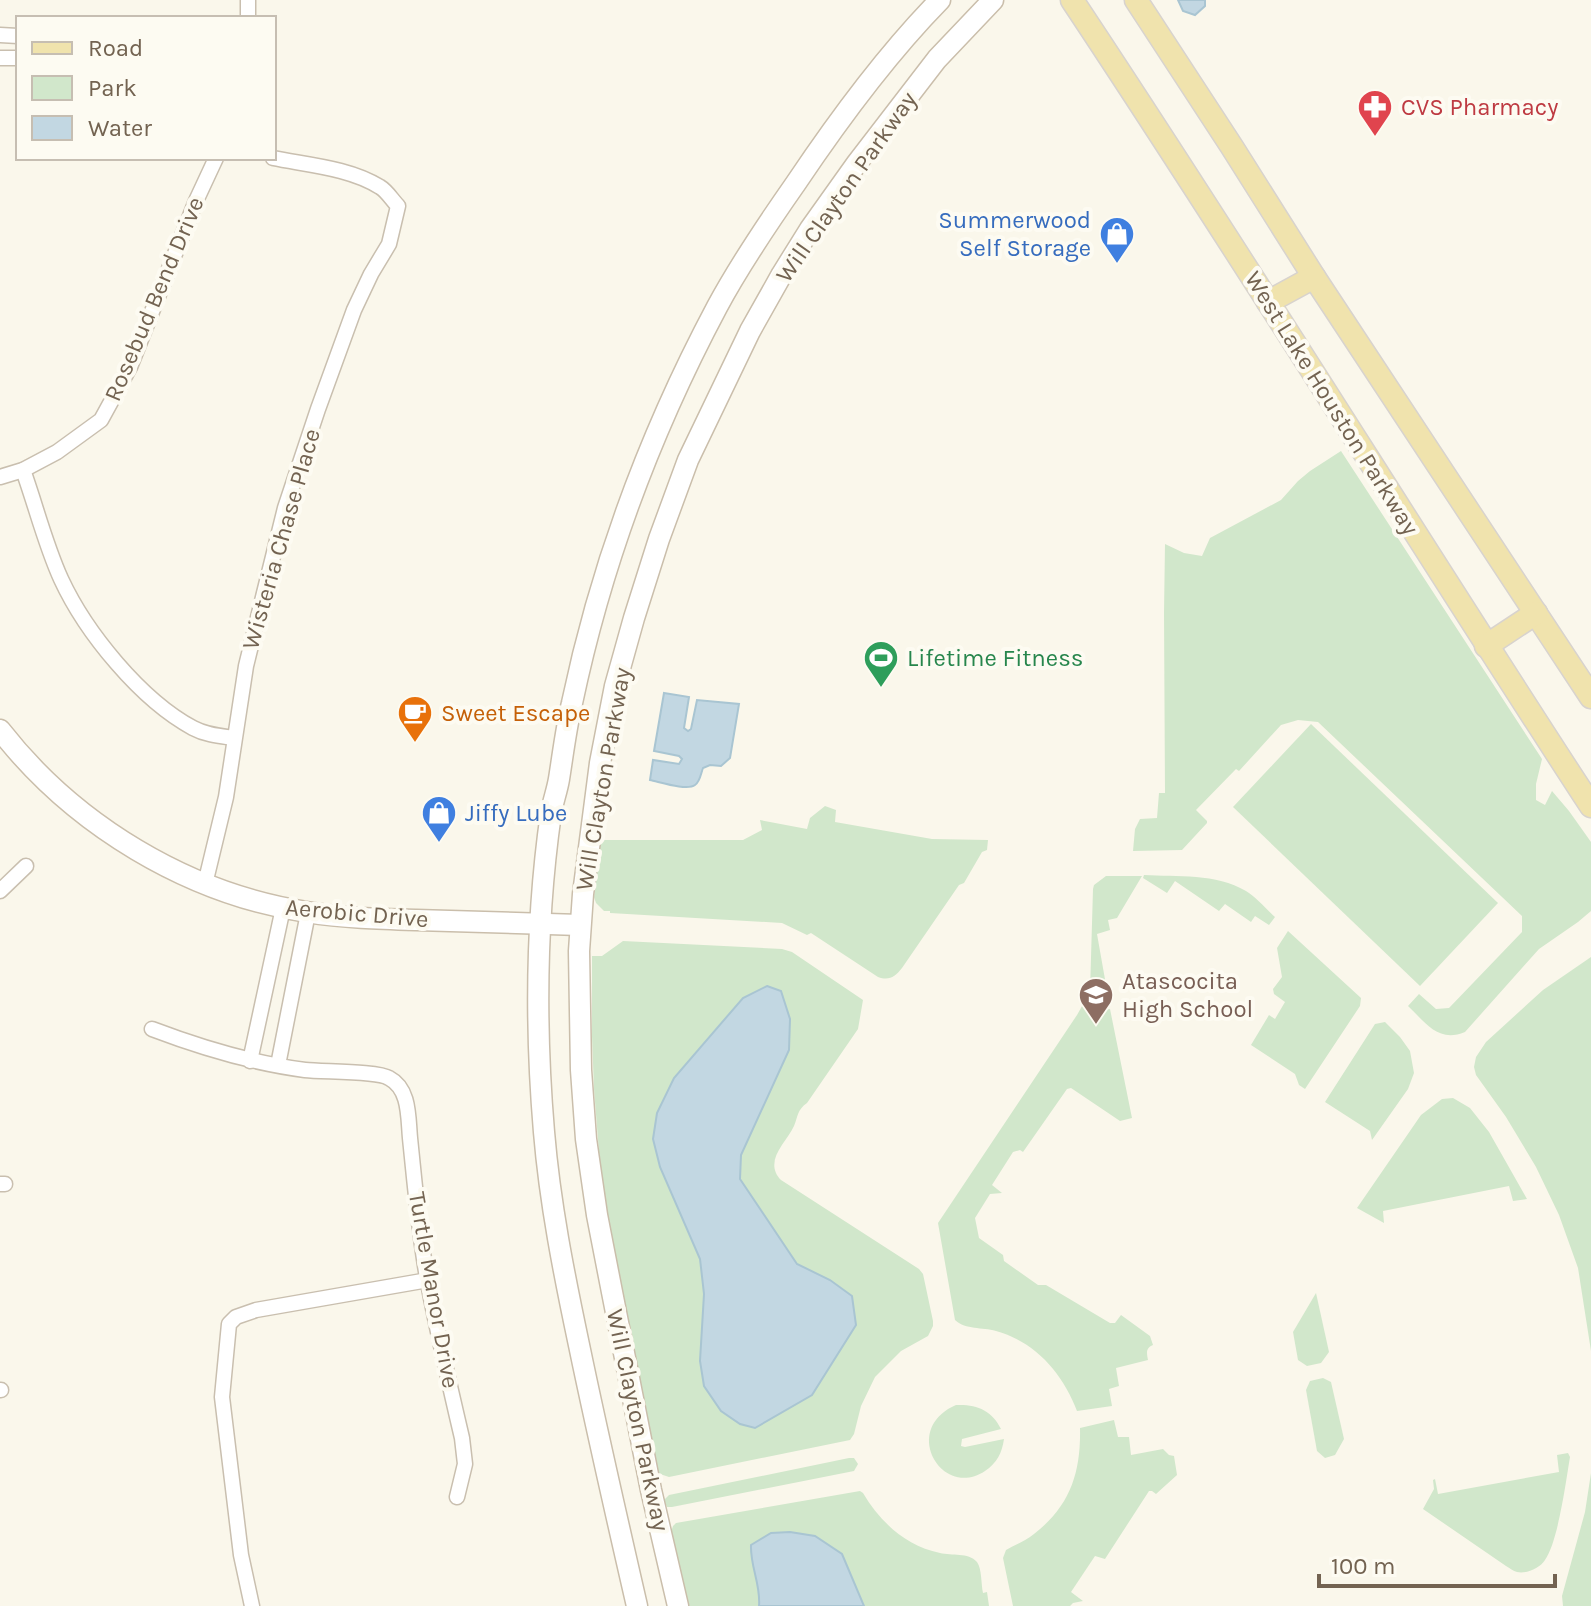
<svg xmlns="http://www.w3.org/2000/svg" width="1591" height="1606" font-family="Karla,sans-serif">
<rect width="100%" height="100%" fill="#faf7eb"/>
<g fill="#d1e7cb">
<path d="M1341,451L1542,759L1536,784V800L1545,805L1552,791L1569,811L1591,842V911L1578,922L1539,949L1465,1032C1438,1043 1426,1023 1408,1006L1419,994L1436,1009L1449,1008L1522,932V916L1318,722L1298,720L1281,725L1239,771L1236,769L1196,810L1207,821V823L1182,850L1133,851L1135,829L1140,819L1157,818L1159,793H1165L1164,613L1165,544L1184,553L1202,556L1210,538L1281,500L1298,481L1310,471Z"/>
<polygon points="1311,724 1498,903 1420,986 1233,807"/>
<path d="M825,806L836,810L835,822L932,839L988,840L987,850L982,852L964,883L959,885L902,968C895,977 889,981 878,977L811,933L807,935L782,923L610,913V911H604L596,903L594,897L599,840H743L762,830L760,820L807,829L810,818Z"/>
<path d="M1144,875C1177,877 1216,873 1246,891C1256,897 1265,908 1275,917L1269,925L1255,916L1251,922L1225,904L1219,911L1175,881L1167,893L1143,878Z"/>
<path d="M1106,876H1142L1117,918L1108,920L1110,930L1097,934L1106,985L1098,988L1104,1010L1110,1009L1132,1118L1120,1121L1071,1088L1067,1089L1023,1152L1020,1150L1013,1152L992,1185L1002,1193L990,1194L975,1218L979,1238L1003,1255L1004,1261L1038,1285H1046L1110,1323H1115L1121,1315L1150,1336L1153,1345C1145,1348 1147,1354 1148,1360L1116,1368L1119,1386L1109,1389L1112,1406L1077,1411C1063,1374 1036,1342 996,1331C982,1327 966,1330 955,1320L938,1223L1077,1015L1090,992L1093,889L1094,885Z"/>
<polygon points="1288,931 1361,998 1360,1006 1305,1089 1299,1085 1295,1074 1251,1045 1269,1015 1275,1019 1285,1002 1274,994 1273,989 1282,977 1277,948"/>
<path d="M623,941L782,949L792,952L863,1000L858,1029L807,1103C797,1110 798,1116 794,1126C786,1143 763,1161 781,1180L919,1269L923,1274L933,1321V1326L928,1336L901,1351L875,1377L861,1406L854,1434L850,1440L669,1477L657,1473L605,1228L594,1089L592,1036V956H602Z"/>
<polygon points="1591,957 1591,1351 1578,1268 1559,1215 1536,1167 1506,1117 1476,1075 1474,1067 1476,1057 1486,1042 1543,990"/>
<polygon points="1385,1022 1400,1037 1410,1051 1414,1073 1408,1089 1372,1140 1370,1131 1325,1102 1375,1024"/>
<polygon points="1453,1098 1470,1108 1489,1132 1527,1199 1513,1201 1509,1186 1383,1211 1384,1223 1357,1208 1421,1115 1442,1099"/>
<polygon points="1316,1293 1329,1352 1321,1363 1307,1366 1298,1360 1293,1332"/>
<polygon points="1323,1378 1331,1382 1344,1439 1335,1455 1325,1458 1317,1451 1306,1390 1310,1381"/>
<path d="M956,1405C976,1404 992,1410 1001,1429L962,1439L961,1446L965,1447L1004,1439C1002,1453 997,1463 985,1471C942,1500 900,1429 956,1405Z"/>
<path d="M1114,1420L1118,1437H1129L1131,1455L1163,1449L1169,1455L1174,1456L1177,1475L1156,1494L1152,1491H1149L1105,1559L1095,1556L1071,1592L1083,1601L1073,1603L1070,1606H1013L1003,1558L1006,1550C1015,1545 1025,1541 1034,1534C1070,1506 1081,1473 1080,1428Z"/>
<path d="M1568,1453L1570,1457C1566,1481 1558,1542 1545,1560C1540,1568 1527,1574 1517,1572C1513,1571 1510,1568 1506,1566L1423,1509L1434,1489L1433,1480L1435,1479L1438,1494L1559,1472L1557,1455Z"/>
<polygon points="849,1458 854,1458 858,1464 854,1471 672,1507 667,1507 664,1500 669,1495"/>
<polygon points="1591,1473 1591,1606 1563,1606 1562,1596 1585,1512"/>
<path d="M860,1491L863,1493C880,1522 906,1546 940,1553C952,1556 968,1552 977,1562C982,1569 981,1584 983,1593L987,1592L989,1606H687L671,1532L673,1526L676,1523Z"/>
</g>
<g fill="#c2d7e2" stroke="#a9c5d2" stroke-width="2">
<polygon points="1178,0 1205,0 1205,6 1195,15 1183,11"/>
<path d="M664,693L689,697L684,728L688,731L691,729L697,700L739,704L730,758L721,766L710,765L703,768C701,773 700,782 695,785C687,791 660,782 650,780L653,760L679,764L682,759L679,756L654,751Z"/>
<polygon points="767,986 781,991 790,1019 789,1050 741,1155 740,1179 797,1264 830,1280 852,1296 856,1325 812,1395 755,1428 740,1424 721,1411 704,1386 700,1361 704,1294 700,1259 660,1167 653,1139 657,1113 674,1078 743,998"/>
<path d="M790,1532L815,1536L842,1554L864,1606H759C761,1585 750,1566 751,1545L771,1533Z"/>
</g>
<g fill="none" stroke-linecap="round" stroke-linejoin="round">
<defs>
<g id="street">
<polyline points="248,0 248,18"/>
<polyline points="0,35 18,36"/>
<polyline points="0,58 18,58"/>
<path d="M23,470C36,506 45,544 61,579C86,633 141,700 193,728C206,735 220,736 234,738"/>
<polyline points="0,477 23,470 57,452 101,420 130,367 196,201 216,158"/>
<path d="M205,884L226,797L246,666L285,508L318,409L354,310L371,274L389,244L398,206C392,200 387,191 380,187C350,168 308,165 273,158"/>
<polyline points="0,891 26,866"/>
<path d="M152,1029C202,1048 251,1063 305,1070C322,1072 378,1071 389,1078C410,1089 408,1117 410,1138C415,1186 419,1235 428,1283C438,1335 450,1387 462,1438L465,1464L457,1497"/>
<polyline points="250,1061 283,908"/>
<polyline points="278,1065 308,913"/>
<polyline points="0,1184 5,1184"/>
<polyline points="0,1390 1,1390"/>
<polyline points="252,1606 241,1555 222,1397 229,1324 236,1317 256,1310 428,1280"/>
</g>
<g id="secondary">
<path d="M0,730C74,825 188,894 307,912C343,918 380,919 416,920C471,922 526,923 580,925"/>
<path d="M637,1606C617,1519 597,1432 579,1345C564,1274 550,1204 544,1132C535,1026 536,918 551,813C553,801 557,791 559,779C563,754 566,728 572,703C601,565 651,431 717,307C740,264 768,223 796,183C839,119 886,55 940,0"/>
<polyline points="678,1606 651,1490 612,1292 597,1215 586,1139 581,1070 579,951 583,894 600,763 615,686 634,618 659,539 688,460 750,331 782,274 810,229 857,163 937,59 993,0"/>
</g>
<g id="primary">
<path d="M1072,0C1249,266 1416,538 1591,806"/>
<polyline points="1136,0 1232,147 1314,277 1591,697"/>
<polyline points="1268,302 1314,277"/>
<polyline points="1486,646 1536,613"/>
</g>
</defs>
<use href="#street" stroke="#c9bfaf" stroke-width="17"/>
<use href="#secondary" stroke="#cabeab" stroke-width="23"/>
<use href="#primary" stroke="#d8d3ce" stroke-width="25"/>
<use href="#street" stroke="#fff" stroke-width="14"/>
<use href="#secondary" stroke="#fff" stroke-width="20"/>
<use href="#primary" stroke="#f0e3ad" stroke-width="22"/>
</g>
<defs>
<symbol id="pharmacy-pin" viewBox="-11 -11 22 30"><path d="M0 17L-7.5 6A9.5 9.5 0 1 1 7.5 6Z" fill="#e0444e" stroke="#fdfbf2"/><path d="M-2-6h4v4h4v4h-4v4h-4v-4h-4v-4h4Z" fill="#fff"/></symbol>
<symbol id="shop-pin" viewBox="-11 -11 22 30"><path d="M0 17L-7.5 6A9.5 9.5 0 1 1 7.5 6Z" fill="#3f7fe0" stroke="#fdfbf2"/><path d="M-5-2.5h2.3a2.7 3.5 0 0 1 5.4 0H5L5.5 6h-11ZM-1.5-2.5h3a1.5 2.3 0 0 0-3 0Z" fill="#fff"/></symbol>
<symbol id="stadium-pin" viewBox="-11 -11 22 30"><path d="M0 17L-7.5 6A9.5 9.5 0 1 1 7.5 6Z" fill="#2e9e5b" stroke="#fdfbf2"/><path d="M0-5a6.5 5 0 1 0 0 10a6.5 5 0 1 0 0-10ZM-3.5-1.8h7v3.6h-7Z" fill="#fff"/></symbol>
<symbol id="cafe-pin" viewBox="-11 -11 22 30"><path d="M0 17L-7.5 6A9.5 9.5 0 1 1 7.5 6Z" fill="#e8710a" stroke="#fdfbf2"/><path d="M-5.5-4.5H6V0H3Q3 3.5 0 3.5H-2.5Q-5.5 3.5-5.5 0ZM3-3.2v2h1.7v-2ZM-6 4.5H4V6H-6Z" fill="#fff"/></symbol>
<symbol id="school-pin" viewBox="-11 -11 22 30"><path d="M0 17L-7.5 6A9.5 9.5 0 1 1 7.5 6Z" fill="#8d6e63" stroke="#fdfbf2"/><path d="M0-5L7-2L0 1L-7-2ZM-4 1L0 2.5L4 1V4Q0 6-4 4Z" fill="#fff"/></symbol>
</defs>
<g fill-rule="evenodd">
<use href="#pharmacy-pin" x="1355" y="87" width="40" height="54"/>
<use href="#shop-pin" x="1097" y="214" width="40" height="54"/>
<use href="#stadium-pin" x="861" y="638" width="40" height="54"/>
<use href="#cafe-pin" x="395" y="693" width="40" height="54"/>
<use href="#shop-pin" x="419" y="793" width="40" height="54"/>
<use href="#school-pin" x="1076" y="975" width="40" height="54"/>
</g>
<g text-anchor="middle" stroke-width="8" stroke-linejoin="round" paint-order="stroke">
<g font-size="24" fill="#be3a42" stroke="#fdfbf2" text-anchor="start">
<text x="1401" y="115">CVS Pharmacy</text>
</g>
<g font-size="24" fill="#736351" stroke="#fdfbf2">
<text transform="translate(846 187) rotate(-55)" y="8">Will Clayton Parkway</text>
<text transform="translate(154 299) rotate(-67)" y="8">Rosebud Bend Drive</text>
<text transform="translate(1332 403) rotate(58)" y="8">West Lake Houston Parkway</text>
<text transform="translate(281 539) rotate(-74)" y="8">Wisteria Chase Place</text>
<text transform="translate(603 779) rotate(-80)" y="8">Will Clayton Parkway</text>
<text transform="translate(357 913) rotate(5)" y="8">Aerobic Drive</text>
<text transform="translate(434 1290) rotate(80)" y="8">Turtle Manor Drive</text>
<text transform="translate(638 1420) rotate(78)" y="8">Will Clayton Parkway</text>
</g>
<g font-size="24" fill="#366cbe" stroke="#fdfbf2" text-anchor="end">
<text x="1091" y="228">Summerwood<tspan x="1091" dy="28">Self Storage</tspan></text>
<text x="465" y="821" text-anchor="start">Jiffy Lube</text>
</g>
<g font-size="24" fill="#27864d" stroke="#fdfbf2" text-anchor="start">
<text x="907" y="666">Lifetime Fitness</text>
</g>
<g font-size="24" fill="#c56008" stroke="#fdfbf2" text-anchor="start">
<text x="441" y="721">Sweet Escape</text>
</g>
<g font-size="24" fill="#785e54" stroke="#fdfbf2" text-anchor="start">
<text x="1122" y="989">Atascocita<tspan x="1122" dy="28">High School</tspan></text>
</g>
</g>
<rect x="16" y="16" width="260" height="144" fill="#fdfbf2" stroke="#c6beb2" stroke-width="2"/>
<rect x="32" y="42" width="40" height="12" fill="#f0e3ad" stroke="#c6beb2" stroke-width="2"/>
<text x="88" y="56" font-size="24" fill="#736351">Road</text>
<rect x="32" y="76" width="40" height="24" fill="#d1e7cb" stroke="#c6beb2" stroke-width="2"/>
<text x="88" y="96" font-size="24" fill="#736351">Park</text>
<rect x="32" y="116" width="40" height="24" fill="#c2d7e2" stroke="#c6beb2" stroke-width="2"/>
<text x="88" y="136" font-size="24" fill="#736351">Water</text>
<path d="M1319 1574v12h236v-12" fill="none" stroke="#736351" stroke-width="4"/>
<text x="1331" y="1574" font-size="24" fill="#736351" stroke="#fdfbf2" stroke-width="6" paint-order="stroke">100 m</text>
</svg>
